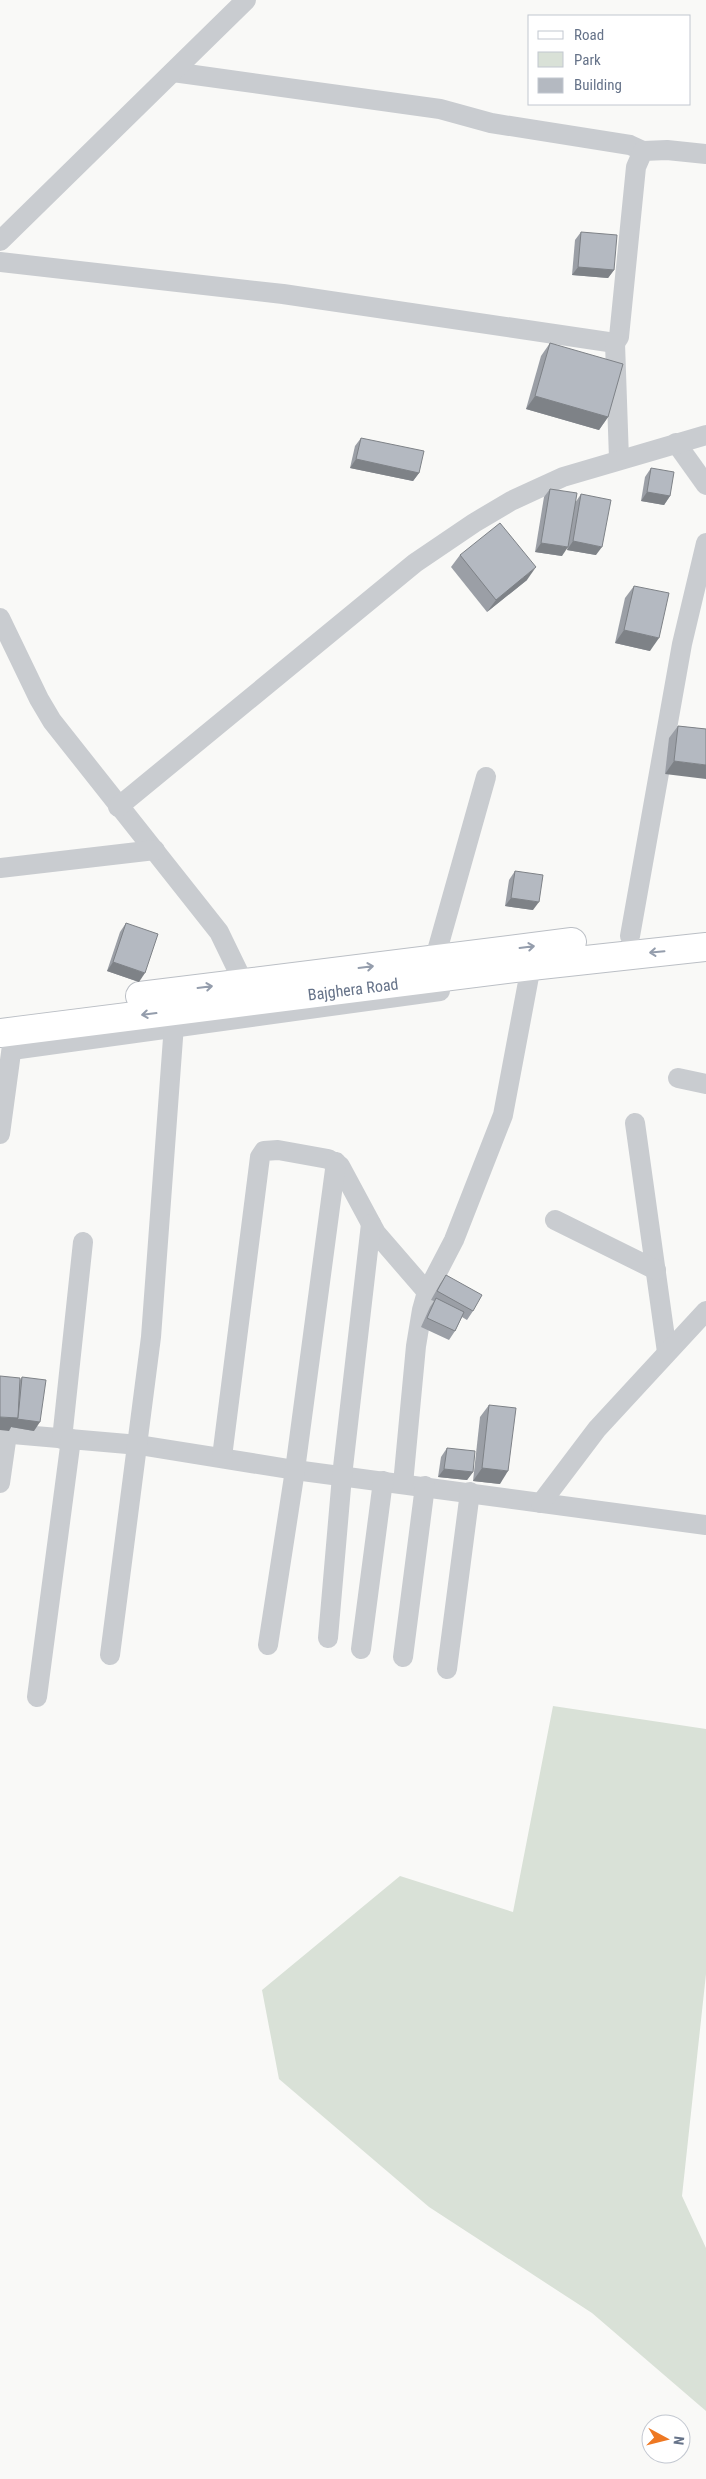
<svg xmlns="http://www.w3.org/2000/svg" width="706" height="2479" font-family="'Roboto Condensed',sans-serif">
<rect width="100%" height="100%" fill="#f9f9f7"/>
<polygon fill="#d9e1d7" points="553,1706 706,1729 706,1974 682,2196 706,2248 706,2411 592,2313 429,2207 279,2079 262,1990 400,1876 513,1912"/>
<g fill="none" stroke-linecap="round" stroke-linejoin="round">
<defs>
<g id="secondary">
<polyline points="140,996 572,942"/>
<polyline points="0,1033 531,966 706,947"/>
</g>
</defs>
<use href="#secondary" stroke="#bbbfc5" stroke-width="30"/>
<g stroke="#c9ccd0" stroke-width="20">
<polyline points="173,72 440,109 491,123 630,145 643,151"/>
<polyline points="0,241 246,0"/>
<polyline points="0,262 283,294 615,343 619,337 636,167 643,151 667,150 706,154"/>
<polyline points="615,343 619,459"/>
<polyline points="676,443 706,485"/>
<polyline points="0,618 39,699 52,721 219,932 249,994"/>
<polyline points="118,807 415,563 474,523 511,501 563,477 706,435"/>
<polyline points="0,868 155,850"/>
<polyline points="630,936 682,644 706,543"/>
<polyline points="435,958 486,777"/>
<polyline points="12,1050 440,991"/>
<polyline points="678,1078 706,1084"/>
<polyline points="635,1123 667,1352"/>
<polyline points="0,1134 13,1038"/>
<polyline points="555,1220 656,1270"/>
<polyline points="0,1433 139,1445 295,1470 706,1525"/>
<polyline points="62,1439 83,1242"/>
<polyline points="222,1457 260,1157 264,1151 278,1150 328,1159 340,1166 376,1233 427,1292"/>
<polyline points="0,1483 7,1434"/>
<polyline points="403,1484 416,1346 422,1310 427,1292 454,1240 503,1115 531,966"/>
<polyline points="541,1503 597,1429 706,1311"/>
<polyline points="328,1638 342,1476 371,1224"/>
<polyline points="268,1645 295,1470 336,1162"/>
<polyline points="361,1649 383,1481"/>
<polyline points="110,1655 151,1337 175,1011"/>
<polyline points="403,1657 425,1486"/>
<polyline points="447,1669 470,1492"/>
<polyline points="37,1697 71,1439"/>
</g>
<use href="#secondary" stroke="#fff" stroke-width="28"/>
</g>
<g fill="#9b9fa6">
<polygon points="581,232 614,270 608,278 572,275 575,240"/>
<polygon points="550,343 608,417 599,430 526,409 541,356"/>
<polygon points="361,438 419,473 413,481 350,468 355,446"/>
<polygon points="651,468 670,496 664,505 641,501 645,477"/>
<polygon points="550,489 562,556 535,552 544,497"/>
<polygon points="581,494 596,555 567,550 575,503"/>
<polygon points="460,555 527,580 487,612 451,567"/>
<polygon points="634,586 650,651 615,643 625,598"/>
<polygon points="678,726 706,729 665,774 669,738"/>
<polygon points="515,871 533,910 505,906 509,880"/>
<polygon points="126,923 139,982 107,971 120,932"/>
<polygon points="446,1275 473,1311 467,1320 462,1317 455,1331 449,1340 421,1327 430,1307 434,1301 431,1300 440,1284"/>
<polygon points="22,1377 34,1431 11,1427 9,1431 20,1380"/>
<polygon points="489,1405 500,1484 473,1481 480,1417"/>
<polygon points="447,1448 473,1472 467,1480 438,1477 441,1457"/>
</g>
<g fill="#7e8287">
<polygon points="578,267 614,270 608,278 572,275"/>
<polygon points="535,396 608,417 599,430 526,409"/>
<polygon points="356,459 419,473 413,481 350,468"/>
<polygon points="647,492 670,496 664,505 641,501"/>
<polygon points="573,541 602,547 596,555 567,550"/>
<polygon points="541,543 568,547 562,556 535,552"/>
<polygon points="536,567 527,580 487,612 496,600"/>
<polygon points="624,630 659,638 650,651 615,643"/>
<polygon points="674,761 706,765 706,779 665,774"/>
<polygon points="511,898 539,902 533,910 505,906"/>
<polygon points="113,962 145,973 139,982 107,971"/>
<polygon points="0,1417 18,1418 40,1422 34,1431 11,1427 9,1431 0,1430"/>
<polygon points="482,1468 508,1471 500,1484 473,1481"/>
<polygon points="444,1469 473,1472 467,1480 438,1477"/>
</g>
<g fill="#b4b9c1" stroke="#7e8287">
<polygon points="581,232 617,235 614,270 578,267"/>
<polygon points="550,343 623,364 608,417 535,396"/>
<polygon points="361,438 424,451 419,473 356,459"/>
<polygon points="651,468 674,472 670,496 647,492"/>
<polygon points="550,489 577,493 568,547 541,543"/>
<polygon points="581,494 611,500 602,547 573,541"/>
<polygon points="500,523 536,567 496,600 460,555"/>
<polygon points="634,586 669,593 659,638 624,630"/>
<polygon points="678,726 706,729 706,765 674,761"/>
<polygon points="515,871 543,875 539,902 511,898"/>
<polygon points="126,923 158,934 145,973 113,962"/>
<polygon points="446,1275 482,1295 473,1311 437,1291"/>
<polygon points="436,1298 464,1312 455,1331 427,1318"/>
<polygon points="0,1376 20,1378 18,1418 0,1417"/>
<polygon points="22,1377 46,1380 40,1422 17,1419 18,1418"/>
<polygon points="489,1405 516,1408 508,1471 482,1468"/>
<polygon points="447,1448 475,1451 473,1472 444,1469"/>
</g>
<defs><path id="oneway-shaft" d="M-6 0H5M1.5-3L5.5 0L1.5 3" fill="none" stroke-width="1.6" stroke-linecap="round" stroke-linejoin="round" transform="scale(1.25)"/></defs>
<g stroke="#949dac">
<use href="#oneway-shaft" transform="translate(527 947) rotate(-7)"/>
<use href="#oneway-shaft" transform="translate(657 952) rotate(175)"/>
<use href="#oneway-shaft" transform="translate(366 967) rotate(-7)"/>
<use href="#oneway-shaft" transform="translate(205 987) rotate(-7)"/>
<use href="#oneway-shaft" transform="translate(149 1014) rotate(173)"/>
</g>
<g text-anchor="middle" stroke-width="5" stroke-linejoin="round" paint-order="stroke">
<g font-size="16" fill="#667389" stroke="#fff">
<text transform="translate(353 989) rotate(-7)" y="6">Bajghera Road</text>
</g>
</g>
<rect x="528" y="15" width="162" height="90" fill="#ffffff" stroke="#c2c7d0"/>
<rect x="538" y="31" width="25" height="8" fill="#ffffff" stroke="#c2c7d0"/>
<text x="574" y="40" font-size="15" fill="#667389">Road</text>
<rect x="538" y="52" width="25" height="15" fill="#d9e1d7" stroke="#c2c7d0"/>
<text x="574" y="65" font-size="15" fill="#667389">Park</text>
<rect x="538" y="78" width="25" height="15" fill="#b4b9c1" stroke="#c2c7d0"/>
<text x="574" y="90" font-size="15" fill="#667389">Building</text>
<g transform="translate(666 2439) rotate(97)"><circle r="24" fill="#ffffff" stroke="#c2c7d0"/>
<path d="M0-4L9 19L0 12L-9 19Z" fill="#ee7822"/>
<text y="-8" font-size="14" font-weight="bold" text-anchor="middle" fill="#667389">N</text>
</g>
</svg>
